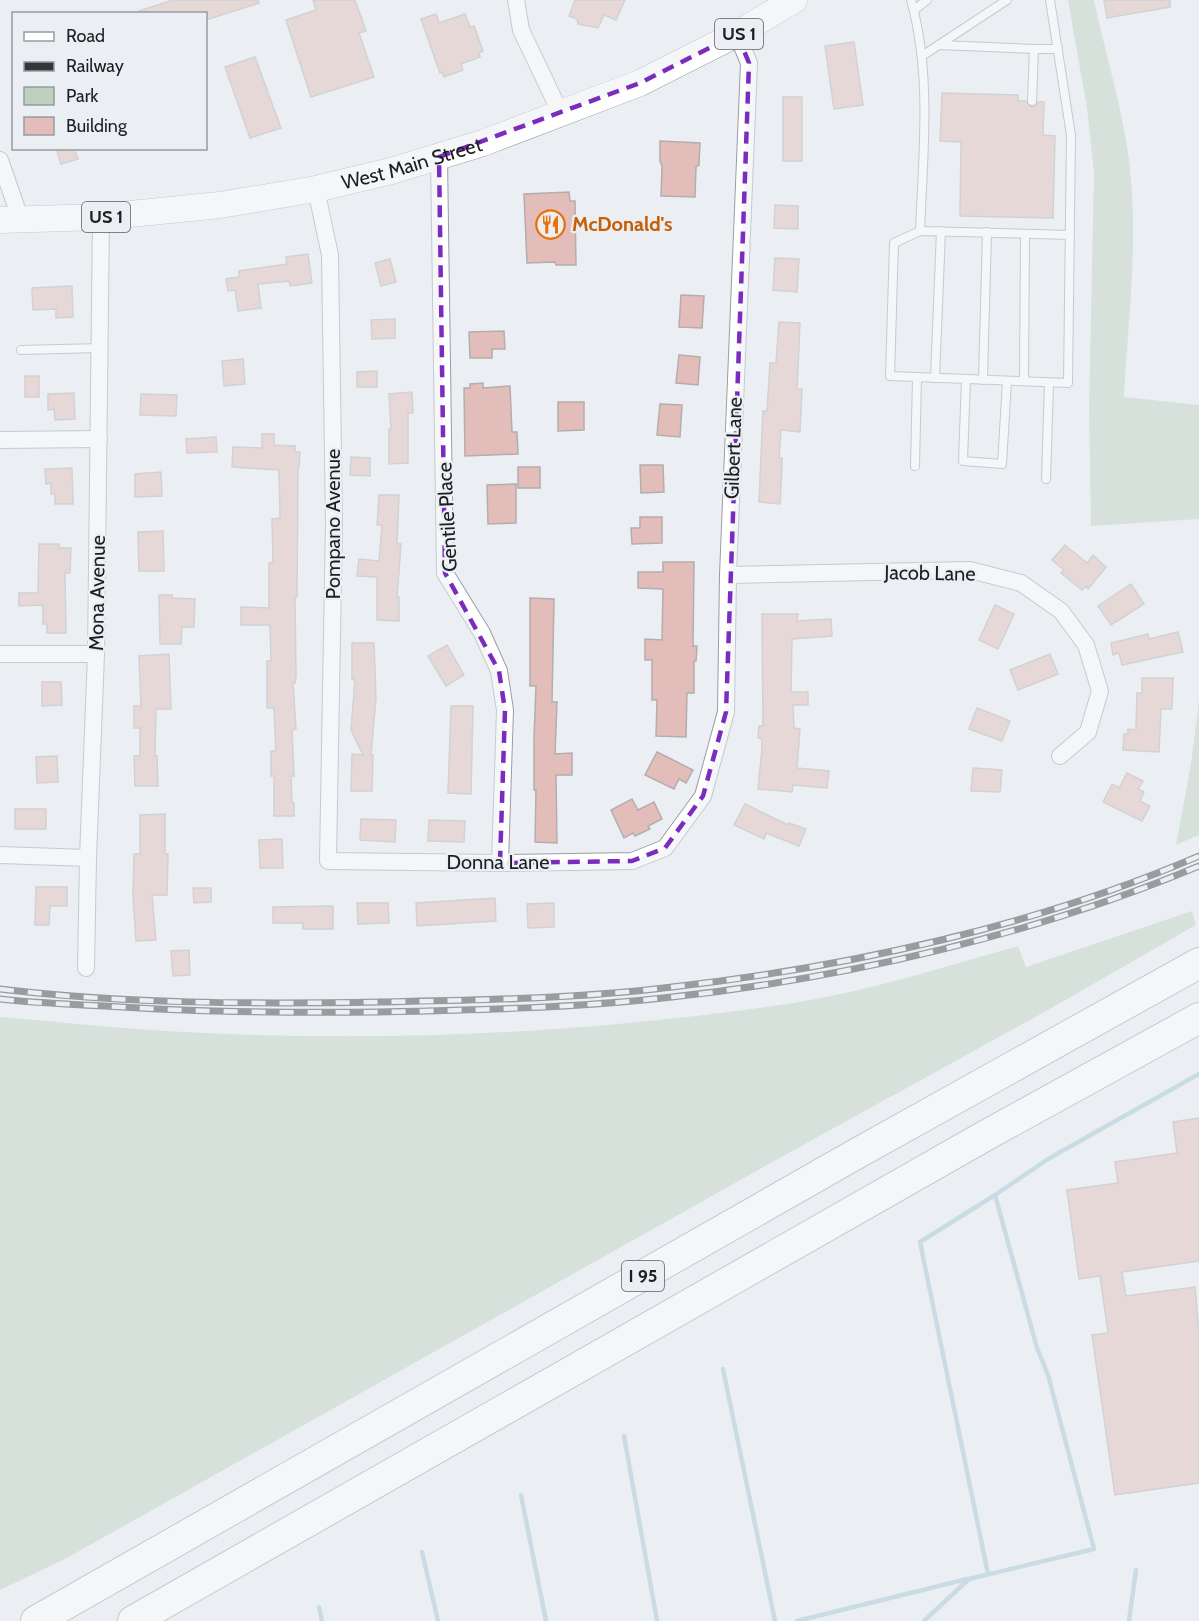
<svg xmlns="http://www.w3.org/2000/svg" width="1199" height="1621" font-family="Cabin,sans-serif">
<rect width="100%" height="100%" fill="#ebeff3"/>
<g fill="#bfd0c0">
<path d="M1068,0H1094C1105,53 1122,106 1129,160C1139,238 1128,319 1124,397L1199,405V519L1091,526L1089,408L1094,173L1087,108Z"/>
<polygon points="1199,701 1199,835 1176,845 1191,764"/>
<path d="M1192,911L1196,925L1048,1010L776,1160L65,1559L0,1590V1017C62,1022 123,1029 185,1032C388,1043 592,1033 793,1003C869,991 944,967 1018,946L1026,967Z"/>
</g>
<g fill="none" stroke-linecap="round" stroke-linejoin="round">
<g stroke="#a0c6d2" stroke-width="4.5">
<polyline points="723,1369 775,1621"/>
<polyline points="624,1436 657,1621"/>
<polyline points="521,1495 546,1621"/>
<polyline points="422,1552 438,1621"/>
<polyline points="988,1574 920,1242 995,1195"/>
<polyline points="319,1607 322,1621"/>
<polyline points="797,1621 967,1579"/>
<polyline points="924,1621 969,1579 1094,1549 1048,1375 1037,1348 995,1195 1048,1159 1199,1074"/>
<polyline points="1129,1621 1136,1570"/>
</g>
</g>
<g fill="#e3bdb9" stroke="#b4adad" stroke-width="1.5">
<polygon points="173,0 258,0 259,3 206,20 206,14 140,14 139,11"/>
<polygon points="313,0 355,0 366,31 359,33 374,77 311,97 286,20 316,10"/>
<polygon points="575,0 625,0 616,20 604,15 598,28 578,24 577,19 569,16"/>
<polygon points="1104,0 1170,0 1170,7 1107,18"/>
<polygon points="436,14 439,23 465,14 470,27 474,26 483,51 479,53 480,57 461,64 463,70 444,77 442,72 440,73 421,19"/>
<polygon points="854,42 863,105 834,109 825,46"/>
<polygon points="255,57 281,128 250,138 225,67"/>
<polygon points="942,93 1018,95 1018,101 1026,101 1031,107 1035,106 1038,102 1044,102 1043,135 1055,136 1053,218 960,216 961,142 940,141"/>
<rect x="783" y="97" width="19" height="64"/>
<polygon points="660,141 700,143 699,165 696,167 695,197 661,196 662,166 660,161"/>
<polygon points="56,148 74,148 78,159 61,164"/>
<polygon points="569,192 570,201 575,201 576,265 556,265 555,262 527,263 524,194"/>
<polygon points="775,205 798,206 798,229 774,228"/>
<polygon points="308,254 312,283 290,286 289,281 258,284 261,308 238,311 235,290 228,291 226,279 239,277 239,271 287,264 286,257"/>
<polygon points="775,258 799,259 797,292 773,290"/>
<polygon points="390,259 396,282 381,286 375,263"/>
<polygon points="72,286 73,317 56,318 56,309 33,310 32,288"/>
<polygon points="681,295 704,296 702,328 679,327"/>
<polygon points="395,319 395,338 372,339 371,320"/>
<polygon points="779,322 800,323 797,389 802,389 800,432 781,430 779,458 782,458 782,466 780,504 759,502 763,411 767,411 770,363 776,363"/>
<polygon points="504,331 505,349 492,349 492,358 470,358 469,332"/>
<polygon points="679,355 700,357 698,385 676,383"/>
<polygon points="243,359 245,384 224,386 222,361"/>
<polygon points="377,371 377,387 357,387 357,372"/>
<rect x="25" y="376" width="14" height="21"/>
<polygon points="483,383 483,388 510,386 512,432 517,432 518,454 465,456 464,388 470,388 470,384"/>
<polygon points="412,392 413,413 408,413 408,463 389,464 389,429 391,429 389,394"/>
<polygon points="74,393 75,419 55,420 54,409 48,410 48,394"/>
<polygon points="141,394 177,395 176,416 140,415"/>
<polygon points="558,402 584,402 584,430 558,431"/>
<polygon points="660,404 682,405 680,437 657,435"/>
<polygon points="262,434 274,434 274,445 295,446 295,452 300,452 299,467 298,467 297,597 295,597 296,676 295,683 293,683 296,729 292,730 294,776 291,776 292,803 294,803 294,816 274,816 274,776 271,776 271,751 276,751 274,708 267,708 267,661 271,661 270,625 241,625 241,607 269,608 269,563 273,562 272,519 280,518 279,470 232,467 233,447 262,448"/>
<polygon points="216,437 217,452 187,453 186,439"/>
<polygon points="351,457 370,458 370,476 350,475"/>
<polygon points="640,465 663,465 664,492 641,493"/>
<rect x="518" y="467" width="22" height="21"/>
<polygon points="72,468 73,504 55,504 55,494 51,494 51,483 46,484 45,469"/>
<polygon points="161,472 162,496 135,497 135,474"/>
<polygon points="516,484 516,523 488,524 487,485"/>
<polygon points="379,495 399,495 397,544 401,544 397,597 399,597 399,621 377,620 377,577 357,576 359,559 379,561 382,525 377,525"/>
<polygon points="640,517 662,517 662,543 632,544 631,528 640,528"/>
<polygon points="163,531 164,571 139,571 138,532"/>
<polygon points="39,544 59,544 59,548 71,548 70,573 65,573 66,633 47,633 47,624 43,624 43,605 19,606 19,593 38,593"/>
<polygon points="1065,545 1087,563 1093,555 1106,567 1088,589 1086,586 1082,590 1061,573 1064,570 1052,560"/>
<polygon points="663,562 694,562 693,646 697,646 696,661 694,661 694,693 687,693 686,737 656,736 657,700 652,700 652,660 645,660 645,639 662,640 663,589 638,588 638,572 663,572"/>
<polygon points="1131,584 1144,604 1111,625 1098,606"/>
<polygon points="159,595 172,595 172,598 195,599 194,627 182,627 181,644 160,644"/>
<polygon points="530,598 554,599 552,702 557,702 555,754 572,753 572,775 556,775 557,843 535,842 536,790 534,790 534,738 536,686 530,686"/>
<polygon points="995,605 1014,614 998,649 979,640"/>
<polygon points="762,614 798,614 797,621 831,619 832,636 792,639 791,692 808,692 808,705 793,705 794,728 800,729 797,768 829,771 827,788 793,785 792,792 758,789 762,748 762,739 758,738 759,726 763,726"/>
<polygon points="1178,632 1183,652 1122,665 1119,653 1113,655 1111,643 1148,634 1149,639"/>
<polygon points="352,643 374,643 376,698 371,755 373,755 372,791 351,791 352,754 363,755 351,730 355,679 352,680"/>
<polygon points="447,645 464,675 446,686 428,656"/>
<polygon points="169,654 171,709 156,709 155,756 157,756 158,786 135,786 134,756 140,756 140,728 134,728 134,706 141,706 139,656"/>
<polygon points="1050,654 1058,674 1018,690 1010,670"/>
<polygon points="1142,678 1173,678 1172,709 1161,709 1159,752 1123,750 1124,734 1128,734 1128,729 1136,730 1137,693 1142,693"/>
<polygon points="42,682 61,682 62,705 42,706"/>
<polygon points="451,706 473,706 471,794 448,793"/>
<polygon points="977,708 1010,721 1002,741 969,729"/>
<polygon points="657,752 693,770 686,783 679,779 674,789 645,775"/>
<polygon points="57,756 58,782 37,783 36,757"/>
<polygon points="973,768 1002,770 1000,792 971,791"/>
<polygon points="1127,773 1143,781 1138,789 1144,792 1140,801 1150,806 1142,821 1103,802 1112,784 1119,788"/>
<polygon points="632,799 638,810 654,802 662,819 648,826 650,829 635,836 633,833 624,838 611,810"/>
<polygon points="745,804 788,825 789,823 806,829 799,846 766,833 764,839 734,825"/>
<rect x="15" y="809" width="31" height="20"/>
<polygon points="165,814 165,854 168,854 167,895 152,895 156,940 136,941 133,897 134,854 140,854 140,815"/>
<polygon points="361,819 396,820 395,842 360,840"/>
<polygon points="429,820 465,821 464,842 428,841"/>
<polygon points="282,839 283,868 260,868 259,840"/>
<polygon points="36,887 67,887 67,906 50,906 49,925 35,925"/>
<polygon points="193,888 211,888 211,902 194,903"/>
<polygon points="495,898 496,921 417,926 416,903"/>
<polygon points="357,903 388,903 389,923 358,924"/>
<polygon points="554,903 554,927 528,928 527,904"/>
<polygon points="333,906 333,929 303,929 303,923 273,923 273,907"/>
<polygon points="189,950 190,975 173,976 171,951"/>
<polygon points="1199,1118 1199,1261 1122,1272 1126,1296 1195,1287 1199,1334 1199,1483 1115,1495 1092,1335 1108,1333 1100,1276 1079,1279 1067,1190 1118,1183 1115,1162 1177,1153 1173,1122"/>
</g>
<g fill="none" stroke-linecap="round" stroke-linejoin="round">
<defs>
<g id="lane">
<path d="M911,0C932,75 923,154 920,231"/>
<polyline points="1050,0 1071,135 1068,383 890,376 894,243 920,231 1070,235"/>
<polyline points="914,10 927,0"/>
<polyline points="939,45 1034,49 1058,49"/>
<polyline points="922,56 1007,0"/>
<polyline points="1032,101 1034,49"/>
<polyline points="21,350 100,348"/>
<polyline points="935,378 941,231"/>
<polyline points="966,379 963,461 1002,464 1007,381"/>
<polyline points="983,380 987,232"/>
<polyline points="1024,381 1025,234"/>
<polyline points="915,466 917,377"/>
<polyline points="1046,479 1049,383"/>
</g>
<g id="street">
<polyline points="516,0 521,30 561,114"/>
<polyline points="439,157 445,573 482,633 499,671 505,710 500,863"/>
<polyline points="0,160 20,218"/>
<polyline points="316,189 330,255 334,522 328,861 500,863 632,861 665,848 703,796 726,712 728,575 749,63 737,34"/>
<polyline points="0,440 99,439"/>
<polyline points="728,575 970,570 1021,583 1061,611 1086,645 1100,691 1088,732 1060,756"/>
<polyline points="0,654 96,654"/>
<polyline points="0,855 88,858"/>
<polyline points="86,968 88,858 96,654 101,217"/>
</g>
<g id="primary">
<path id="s1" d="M0,220L101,217L220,205L316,189L391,171L483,143L640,83L737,34L794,0"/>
</g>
<g id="highway">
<polyline points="36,1621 856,1154 1199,963"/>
<polyline points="133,1621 983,1137 1199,1018"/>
</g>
</defs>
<use href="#lane" stroke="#9a9ea1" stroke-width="10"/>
<use href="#street" stroke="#9a9ea1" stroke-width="18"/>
<use href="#primary" stroke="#9a9ea1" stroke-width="27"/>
<use href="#highway" stroke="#9a9ea1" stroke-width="32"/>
<use href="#lane" stroke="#fff" stroke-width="8"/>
<use href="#street" stroke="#fff" stroke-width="16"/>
<use href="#primary" stroke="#fff" stroke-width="26"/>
<use href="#highway" stroke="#fff" stroke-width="30"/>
<defs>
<g id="rail">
<path d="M0,989C124,1004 254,1004 379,1002C477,1000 575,999 672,987C848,967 1036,926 1199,856"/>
<path d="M0,999C34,1003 69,1004 104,1006C195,1012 287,1013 379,1012C477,1010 575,1008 672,997C846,978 1037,934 1199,866"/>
</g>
</defs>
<use href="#rail" stroke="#353639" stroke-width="7"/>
<use href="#rail" stroke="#ebeff3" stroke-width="4.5" stroke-dasharray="14" stroke-linecap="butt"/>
</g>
<path d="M0 0H1199V1621H0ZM737,34L749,63L726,712L703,796L665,848L632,861L500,863L505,710L499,671L445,573L439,157L640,83Z" fill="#ebeff3" fill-opacity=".55" fill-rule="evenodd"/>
<path fill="none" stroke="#7b2cbf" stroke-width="4.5" stroke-dasharray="12 8" stroke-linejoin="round" d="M737,34L749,63L726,712L703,796L665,848L632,861L500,863L505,710L499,671L445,573L439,157L640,83Z"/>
<defs>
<symbol id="restaurant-ring" viewBox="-11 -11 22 22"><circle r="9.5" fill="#ebeff3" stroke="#e8710a" stroke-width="1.5"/><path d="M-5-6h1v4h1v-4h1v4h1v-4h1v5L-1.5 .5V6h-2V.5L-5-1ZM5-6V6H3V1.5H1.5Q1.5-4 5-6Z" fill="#e8710a"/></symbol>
</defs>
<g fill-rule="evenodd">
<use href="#restaurant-ring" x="534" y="208" width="33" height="33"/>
</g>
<g text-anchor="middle" stroke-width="4.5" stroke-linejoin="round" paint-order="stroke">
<g fill="#ebeff3" stroke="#5b5d5f" stroke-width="1.5">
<rect x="715" y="19" width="48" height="30" rx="4.5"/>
<rect x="82" y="202" width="48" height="30" rx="4.5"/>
<rect x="622" y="1261" width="42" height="30" rx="4.5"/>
</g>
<g font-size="18" font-weight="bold" fill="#1d1e20">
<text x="739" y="40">US 1</text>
<text x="106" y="223">US 1</text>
<text x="643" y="1282">I 95</text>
</g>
<g font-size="20" fill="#1d1e20" stroke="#ebeff3">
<text dy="7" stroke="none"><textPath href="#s1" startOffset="417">West Main Street</textPath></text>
<text transform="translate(733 448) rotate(-88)" y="7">Gilbert Lane</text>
<text transform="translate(447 517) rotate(-93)" y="7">Gentile Place</text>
<text transform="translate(333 524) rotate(-90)" y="7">Pompano Avenue</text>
<text transform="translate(930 573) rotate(1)" y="7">Jacob Lane</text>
<text transform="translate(97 593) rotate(-89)" y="7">Mona Avenue</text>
<text x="498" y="869">Donna Lane</text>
</g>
<g font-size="20" font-weight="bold" fill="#c56008" stroke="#ebeff3" text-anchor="start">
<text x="572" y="231">McDonald's</text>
</g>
</g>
<rect x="12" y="12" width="195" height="138" fill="#ebeff3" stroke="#999b9f" stroke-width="1.5"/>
<rect x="24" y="32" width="30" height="9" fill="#ffffff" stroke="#999b9f" stroke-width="1.5"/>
<text x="66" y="42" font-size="18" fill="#1d1e20">Road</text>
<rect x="24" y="62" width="30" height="9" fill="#353639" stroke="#999b9f" stroke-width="1.5"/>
<text x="66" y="72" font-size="18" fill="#1d1e20">Railway</text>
<rect x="24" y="87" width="30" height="18" fill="#bfd0c0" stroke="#999b9f" stroke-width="1.5"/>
<text x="66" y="102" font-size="18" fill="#1d1e20">Park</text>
<rect x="24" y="117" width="30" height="18" fill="#e3bdb9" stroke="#999b9f" stroke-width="1.5"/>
<text x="66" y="132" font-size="18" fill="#1d1e20">Building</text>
</svg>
